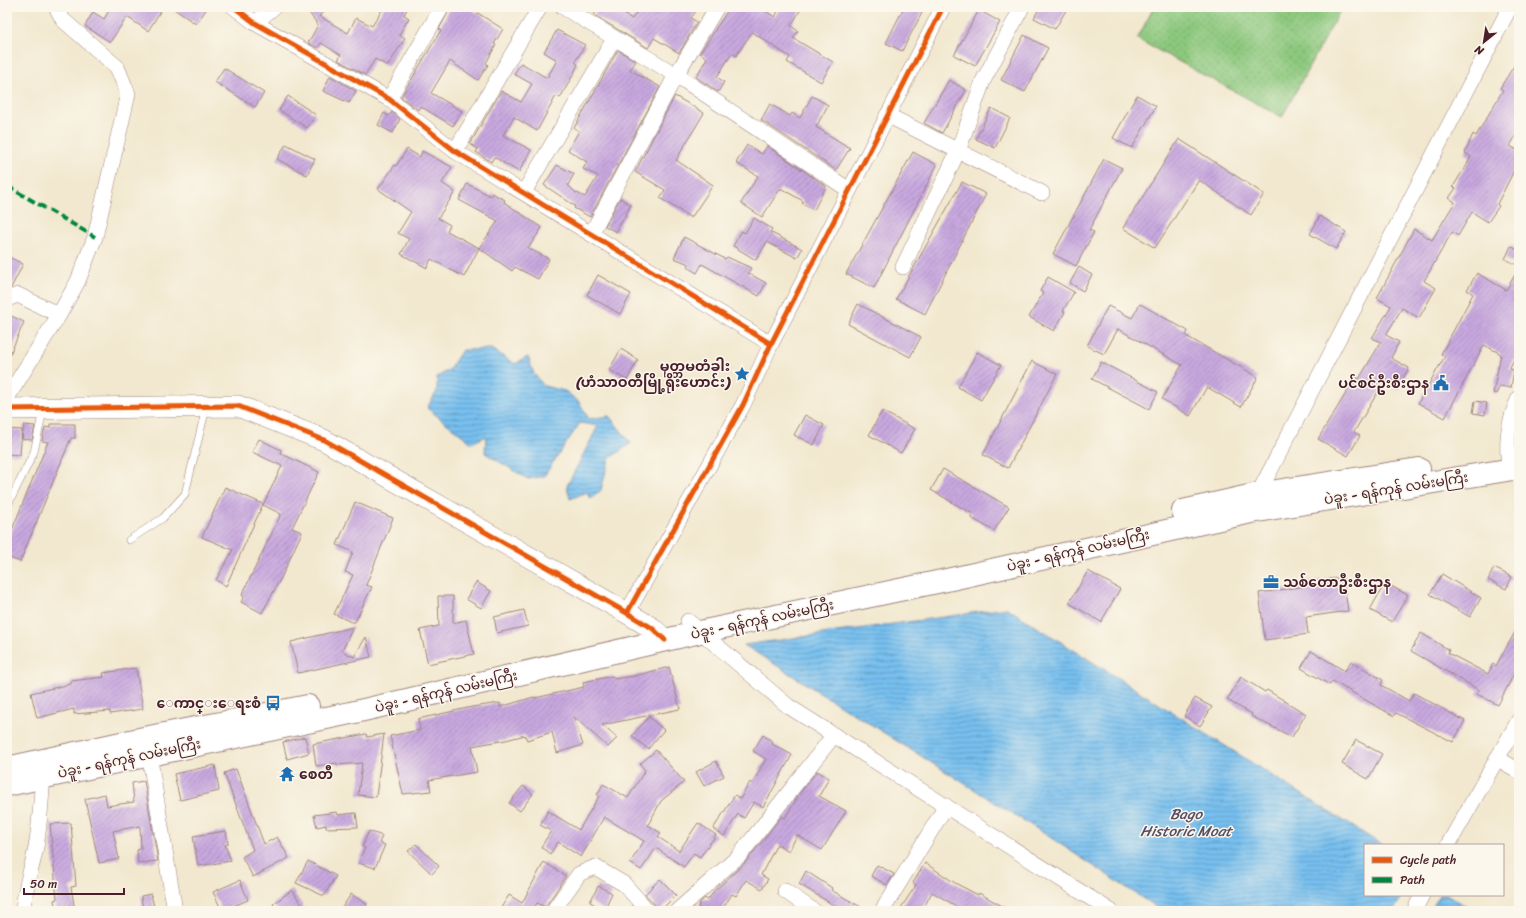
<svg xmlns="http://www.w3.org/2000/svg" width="1526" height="918" font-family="Sriracha,'Noto Sans Myanmar',sans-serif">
<defs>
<pattern id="grass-dots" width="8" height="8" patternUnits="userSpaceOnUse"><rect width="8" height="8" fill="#8cc87d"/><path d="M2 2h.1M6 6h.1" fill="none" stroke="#7aab6c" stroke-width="1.8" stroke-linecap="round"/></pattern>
<pattern id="water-rules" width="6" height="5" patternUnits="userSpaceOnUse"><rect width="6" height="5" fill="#77c0ef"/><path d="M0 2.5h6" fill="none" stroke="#649bc2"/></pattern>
<pattern id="building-hatch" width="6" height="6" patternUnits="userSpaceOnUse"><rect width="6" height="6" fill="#c8a8df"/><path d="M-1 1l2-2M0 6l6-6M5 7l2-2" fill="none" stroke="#a488b5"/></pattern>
</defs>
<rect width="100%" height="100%" fill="#fbf7ec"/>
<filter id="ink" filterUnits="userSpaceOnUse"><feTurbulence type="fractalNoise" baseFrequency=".025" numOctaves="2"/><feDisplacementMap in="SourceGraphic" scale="8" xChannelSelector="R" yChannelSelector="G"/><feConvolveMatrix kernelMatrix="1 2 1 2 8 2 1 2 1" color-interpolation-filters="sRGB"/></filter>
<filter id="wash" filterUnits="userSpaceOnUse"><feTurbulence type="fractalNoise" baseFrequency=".012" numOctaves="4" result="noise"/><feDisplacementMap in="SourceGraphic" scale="16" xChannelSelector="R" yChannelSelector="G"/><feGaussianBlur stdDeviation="0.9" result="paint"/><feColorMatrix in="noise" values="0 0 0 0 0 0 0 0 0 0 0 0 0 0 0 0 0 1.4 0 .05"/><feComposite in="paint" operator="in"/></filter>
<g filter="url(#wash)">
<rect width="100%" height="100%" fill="#f2e8cf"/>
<polygon fill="url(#grass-dots)" stroke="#6b7454" points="1154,7 1342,7 1282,117 1137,39"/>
<g fill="url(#water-rules)" stroke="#60708d">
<polygon points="491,349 515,364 528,357 534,374 544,386 565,391 579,402 589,419 609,416 631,443 609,459 601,490 591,499 587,492 570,499 567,486 598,426 580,423 544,476 528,479 485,453 486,436 472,443 427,408 437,391 437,377 449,370 462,350"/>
<polygon points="1007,608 1382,845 1365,845 1365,895 1402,895 1394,911 1162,911 1042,832 744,645"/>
<polygon points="1439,895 1448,895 1474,911 1431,911"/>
</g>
<g id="blocks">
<g fill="url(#building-hatch)">
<polygon points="111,7 163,7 148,31 127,17 110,42 85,26 93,12 104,19"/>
<polygon points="171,7 208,7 196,24"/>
<polygon points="305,7 329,7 319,16 348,33 356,18 372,26 384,7 408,7 404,15 409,18 399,35 405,38 388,66 375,59 365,75 338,60 341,55 321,43 318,48 308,43 318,25"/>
<polygon points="451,7 468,7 503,29 494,44 496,45 486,63 488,65 478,80 450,61 431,93 462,111 453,126 420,106 418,110 401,97 441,30 439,29"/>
<polygon points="599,7 613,7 632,19 640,7 699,7 691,18 697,22 679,53 654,38 648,48 594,15"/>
<polygon points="730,7 759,7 775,17 780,7 802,7 791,26 798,31 793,38 833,62 821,82 787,62 790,57 752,32 736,56 732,53 717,77 724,82 718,92 696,77 707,58 700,53"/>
<polygon points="904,7 925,7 902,51 886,43"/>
<polygon points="1040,7 1068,7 1055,29 1034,18"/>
<polygon points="979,10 1000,22 975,66 954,55"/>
<polygon points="557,30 585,45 575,62 578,64 573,75 560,98 556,96 537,131 514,117 503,135 531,150 519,172 494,157 491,162 476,152 478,149 470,144 501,91 521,102 532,84 514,74 521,63 547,78 557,60 544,52"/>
<polygon points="1024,35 1048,48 1025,92 1001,80"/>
<polygon points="618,50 636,61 630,70 660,87 590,217 574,208 575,206 544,185 557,165 574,174 568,185 575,192 585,197 598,176 583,169 587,162 568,150 579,131 574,128"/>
<polygon points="1519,58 1519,130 1510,146 1519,151 1519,161 1497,204 1499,206 1488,222 1472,212 1458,236 1452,232 1424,281 1436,288 1419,318 1402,308 1386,335 1399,342 1391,358 1409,368 1397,390 1384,382 1354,432 1360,436 1348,456 1318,439 1356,377 1359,379 1381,342 1372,338 1391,306 1377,298 1414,229 1432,240 1455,202 1449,198 1456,188 1453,187 1471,157 1465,153 1473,134 1476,136 1503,90 1500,88"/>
<polygon points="224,68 264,93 255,107 215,82"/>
<polygon points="330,76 356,91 349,103 323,91"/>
<polygon points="949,80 966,90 942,133 924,123"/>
<polygon points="1137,95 1156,106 1132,148 1113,138"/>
<polygon points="288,96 316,115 307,128 279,110"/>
<polygon points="675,96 704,113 676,160 713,185 691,218 660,198 665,190 635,172"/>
<polygon points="812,96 828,105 816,127 850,148 836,170 761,120 770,104 790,116 792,113 800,118"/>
<polygon points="991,108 1010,118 995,148 976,139"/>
<polygon points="392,112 400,119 393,133 378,125 384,113 389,116"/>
<polygon points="1179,139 1264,194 1251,215 1199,180 1155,248 1123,228"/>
<polygon points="286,144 315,159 307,175 277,159"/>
<polygon points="747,145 762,154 767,146 826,186 814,210 802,203 803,201 782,189 780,189 762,217 741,203 758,176 736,163"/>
<polygon points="407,149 420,157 422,151 452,167 442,183 455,192 438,218 450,225 447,231 479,248 464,277 431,259 427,268 401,254 409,239 398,233 411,212 378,189 395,165 396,166"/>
<polygon points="913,152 937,165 874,288 846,274"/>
<polygon points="1104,159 1122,168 1089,230 1094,232 1076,266 1053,254"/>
<polygon points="962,182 986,194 925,314 896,299"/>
<polygon points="467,184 491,196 492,193 505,200 504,202 542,228 528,248 549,259 538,279 515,267 512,271 479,248 498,221 459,200"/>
<polygon points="620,198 631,205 616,232 605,226"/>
<polygon points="1320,216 1346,232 1336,249 1310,234"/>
<polygon points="754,218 772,229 770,232 802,249 797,258 767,242 756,260 733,246 742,231 745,233"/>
<polygon points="684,237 725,259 727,257 751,268 748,273 766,283 759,296 702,264 697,273 687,267 689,264 674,258"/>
<polygon points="1511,246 1519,251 1519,266 1505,259"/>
<polygon points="7,256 23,264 11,288 7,289"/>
<polygon points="1079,267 1092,275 1083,291 1070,283"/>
<polygon points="1519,268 1519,350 1509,369 1514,370 1511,388 1500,386 1496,394 1493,393 1501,354 1484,345 1445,418 1418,403 1445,356 1441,354 1473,294 1467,290 1477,273 1506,290"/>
<polygon points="598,275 631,294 620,314 587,295"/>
<polygon points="1048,277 1074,292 1063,311 1065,312 1054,331 1029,317 1043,293 1040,291"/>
<polygon points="858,304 921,337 910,357 848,324"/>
<polygon points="1140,304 1188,331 1186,336 1258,377 1241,407 1207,387 1190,416 1162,399 1182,365 1118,329 1104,354 1087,346 1108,306 1132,318"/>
<polygon points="7,314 24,322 7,361"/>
<polygon points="621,349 638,360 627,380 609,370"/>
<polygon points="977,352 1001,365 981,400 958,387"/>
<polygon points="1032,361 1057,374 1008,468 983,455"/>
<polygon points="1101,362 1158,392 1149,409 1092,379"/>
<polygon points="1475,401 1487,403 1485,415 1473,413"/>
<polygon points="882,411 915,429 901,453 869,435"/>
<polygon points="805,415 824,425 814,445 794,435"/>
<polygon points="50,424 75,424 75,438 71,438 20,562 7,557 7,542 48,442 42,441 45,427 50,428"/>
<polygon points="24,425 35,426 32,440 22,439"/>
<polygon points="7,429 22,430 20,455 7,454"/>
<polygon points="259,439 281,450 280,453 319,472 292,528 302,532 282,576 262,613 241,602 244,597 242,595 281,514 263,505 282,466 252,452"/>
<polygon points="943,469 1009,507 994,531 970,517 973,514 931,490"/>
<polygon points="225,487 263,504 226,586 216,580 233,550 202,537"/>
<polygon points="355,502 393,518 366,585 372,587 355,622 351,622 334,614 353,575 345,572 353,552 337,545"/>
<polygon points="1494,568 1512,577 1506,589 1488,580"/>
<polygon points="1088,571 1120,589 1101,622 1069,603"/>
<polygon points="1442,574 1481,598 1470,617 1430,594"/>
<polygon points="1343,577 1348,611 1306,617 1308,634 1265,640 1259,593 1306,586 1305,583"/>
<polygon points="476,582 491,591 481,608 466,599"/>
<polygon points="1385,583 1408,595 1392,622 1370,610"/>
<polygon points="438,596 453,596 453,623 466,620 474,654 428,664 420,630 439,626"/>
<polygon points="524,610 528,626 497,633 494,617"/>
<polygon points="1519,625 1519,664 1498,705 1477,694 1479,690 1411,651 1421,633 1449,650 1448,653 1488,674 1493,664 1496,666"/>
<polygon points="353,627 342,651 354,657 366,637 371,657 298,673 291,642"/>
<polygon points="1311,651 1345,671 1351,661 1383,680 1381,685 1409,701 1414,693 1465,721 1453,742 1396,713 1394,716 1332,681 1330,685 1301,668"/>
<polygon points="669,667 680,709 602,725 617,738 608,747 573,716 583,745 557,753 552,732 527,740 525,735 506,740 472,746 477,772 429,780 431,791 403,794 390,736 420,730 418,719 472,707 500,703 500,707 534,697 535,698 584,687 583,682 613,676 614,679 634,676"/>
<polygon points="136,668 143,709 110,714 110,711 74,714 74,709 37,718 31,693 71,684 71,681 104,677 103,673"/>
<polygon points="1241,677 1265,692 1267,690 1306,714 1292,737 1251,716 1252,714 1227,700"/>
<polygon points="1195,698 1212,707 1200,726 1184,716"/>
<polygon points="649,717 664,730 648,749 632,736"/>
<polygon points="366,734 367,737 384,734 376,797 358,795 362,763 337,765 337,763 316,766 313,744"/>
<polygon points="763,735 773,742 772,744 792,755 763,807 754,802 744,818 738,814 724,836 713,829 735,795 740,799 750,782 752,784 766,759 753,751"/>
<polygon points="305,737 309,753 287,759 283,742"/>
<polygon points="1356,740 1382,754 1368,779 1342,764"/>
<polygon points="656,750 684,782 661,801 648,825 661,833 658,837 679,851 698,823 716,835 700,857 694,853 684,867 656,848 641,870 630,863 644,841 604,817 581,857 558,842 550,854 541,847 551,831 540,825 548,811 579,830 599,796 597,795 603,784 628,798 645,770 640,764"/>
<polygon points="716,761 724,776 704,786 696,772"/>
<polygon points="215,765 219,791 180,800 174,774"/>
<polygon points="236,769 264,844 277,837 289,858 253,877 242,857 253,850 224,773"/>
<polygon points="817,771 829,778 819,796 846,811 822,850 797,835 789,851 777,844 761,875 768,879 762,889 746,880 736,896 732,894 723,908 728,911 702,911 702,910 698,907 701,901 705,898 708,900 714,891 745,863 782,816 785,818 799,795"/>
<polygon points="144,781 158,861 138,863 137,850 141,849 140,826 113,831 119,859 99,863 85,799 105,794 107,806 134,802 132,783"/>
<polygon points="523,786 533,794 520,811 509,803"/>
<polygon points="337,812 338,815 356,813 358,827 326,828 326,825 317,827 314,815"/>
<polygon points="71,823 76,886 71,887 75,911 56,911 54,900 57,899 50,824"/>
<polygon points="226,831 228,844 225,845 231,861 198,866 193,836"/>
<polygon points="369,831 382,836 379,843 385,845 375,868 358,863 365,848 362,847"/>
<polygon points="416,844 439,866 432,874 408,851"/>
<polygon points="308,861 336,876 324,896 296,883"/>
<polygon points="544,862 566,876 545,907 537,903 533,910 535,911 499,911 509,895 522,903"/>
<polygon points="925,863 955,883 978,895 979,893 1011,911 961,911 955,908 956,906 932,892 922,911 899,911 916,885 913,883"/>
<polygon points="877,865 894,874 887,885 871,876"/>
<polygon points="806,871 832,888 831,890 868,911 843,911 799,884"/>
<polygon points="660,879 676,895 660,911 657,911 655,905 645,894"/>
<polygon points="240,880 248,900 222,911 213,892"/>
<polygon points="598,886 612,893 604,910 590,902"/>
<polygon points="292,890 306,911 278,911 273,904"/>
<polygon points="151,894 155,911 143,911 141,896"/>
<polygon points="351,894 367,904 363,911 340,911"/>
</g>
</g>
</g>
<g filter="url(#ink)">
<use href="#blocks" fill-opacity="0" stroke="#9e847d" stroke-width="1"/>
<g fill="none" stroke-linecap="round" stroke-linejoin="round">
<defs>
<g id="lane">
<polyline points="7,507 34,452 43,411"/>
<polyline points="129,540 163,518 185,494 206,408"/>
</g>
<g id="street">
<polyline points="234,7 255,23 389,99 455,151 771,344"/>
<polyline points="563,7 676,75 849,190"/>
<polyline points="255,23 274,7"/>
<polyline points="389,99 442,7"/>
<polyline points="887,115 1042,193"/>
<polyline points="455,151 540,7"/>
<polyline points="524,192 614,39"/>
<polyline points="591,234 676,75 717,7"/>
<polyline points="903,267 958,151 983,81 1022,7"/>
<polyline points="7,299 18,295 59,315"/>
<polyline points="7,398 59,315 78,281 95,237 128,94 117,67 63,20 56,7"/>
<path d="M1510,470C1505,446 1508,420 1519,398"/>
<polyline points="1255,500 1510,7"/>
<polyline points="627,613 743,405 771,344 943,7"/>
<polyline points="688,621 788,706 1111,911"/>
<polyline points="149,754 175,911"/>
<polyline points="1497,758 1519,771"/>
<polyline points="1448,845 1519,720"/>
<polyline points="785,891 814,911"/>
<path d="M23,911C24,889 32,869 36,847C40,824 41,800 43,776"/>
<polyline points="553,911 579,874 595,867 624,884 648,911"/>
<polyline points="677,911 739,856 834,735"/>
<polyline points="882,911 946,806"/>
<polyline points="1414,911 1422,895"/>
</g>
<polyline id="secondary" points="7,409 238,406 324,440 627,613 652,628 665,640"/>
<g id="highway">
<polyline points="1183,511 1258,494 1419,469"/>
<polyline points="7,768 144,738 308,706"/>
<polyline points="7,785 355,712 700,632 956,578 1251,512 1519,468"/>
</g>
</defs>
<use href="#lane" stroke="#9e847d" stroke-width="8"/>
<use href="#street" stroke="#9e847d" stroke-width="16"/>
<use href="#secondary" stroke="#9e847d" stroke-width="22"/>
<use href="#highway" stroke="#9e847d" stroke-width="24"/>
<use href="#lane" stroke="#fff" stroke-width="7"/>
<use href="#street" stroke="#fff" stroke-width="15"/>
<use href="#secondary" stroke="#fff" stroke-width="21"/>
<use href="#highway" stroke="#fff" stroke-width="22"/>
<polyline stroke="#00873e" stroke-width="4" stroke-dasharray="8 4" stroke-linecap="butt" points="7,186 95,237"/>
<defs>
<g id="cycleway">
<polyline points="234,7 255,23 389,99 455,151 771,344"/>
<polyline points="7,409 238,406 324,440 627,613 652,628 665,640"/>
<polyline points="627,613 743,405 771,344 943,7"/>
</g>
</defs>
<use href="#cycleway" stroke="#fbf7ec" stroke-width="8"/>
<use href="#cycleway" stroke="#e8590c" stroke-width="5"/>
</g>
</g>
<defs>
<symbol id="sight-bare" viewBox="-9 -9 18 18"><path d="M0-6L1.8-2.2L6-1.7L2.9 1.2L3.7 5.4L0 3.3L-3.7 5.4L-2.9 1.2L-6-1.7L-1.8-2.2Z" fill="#1f6fb2" stroke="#fbf7ec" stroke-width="2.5" paint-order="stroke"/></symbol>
<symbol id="civic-bare" viewBox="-9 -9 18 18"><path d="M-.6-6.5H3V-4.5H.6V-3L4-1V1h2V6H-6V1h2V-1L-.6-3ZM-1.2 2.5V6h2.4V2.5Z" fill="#1f6fb2" stroke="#fbf7ec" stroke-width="2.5" paint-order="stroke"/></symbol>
<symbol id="office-bare" viewBox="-9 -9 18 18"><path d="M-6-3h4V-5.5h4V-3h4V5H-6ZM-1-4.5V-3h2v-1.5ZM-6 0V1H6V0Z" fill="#1f6fb2" stroke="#fbf7ec" stroke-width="2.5" paint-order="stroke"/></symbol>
<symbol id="bus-bare" viewBox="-9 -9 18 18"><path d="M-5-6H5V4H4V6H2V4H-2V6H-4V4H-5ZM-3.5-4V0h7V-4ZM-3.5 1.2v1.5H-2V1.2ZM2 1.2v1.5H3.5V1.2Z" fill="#1f6fb2" stroke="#fbf7ec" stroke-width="2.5" paint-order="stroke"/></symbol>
<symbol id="temple-bare" viewBox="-9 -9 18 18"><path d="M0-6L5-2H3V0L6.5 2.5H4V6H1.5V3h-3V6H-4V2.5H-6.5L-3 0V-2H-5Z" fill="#1f6fb2" stroke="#fbf7ec" stroke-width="2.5" paint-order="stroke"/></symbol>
</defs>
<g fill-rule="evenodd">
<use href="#sight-bare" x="731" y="363" width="22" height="22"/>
<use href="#civic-bare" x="1430" y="372" width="22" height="22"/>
<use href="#office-bare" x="1260" y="571" width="22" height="22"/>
<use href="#bus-bare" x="262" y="692" width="22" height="22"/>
<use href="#temple-bare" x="276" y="763" width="22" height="22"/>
</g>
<g text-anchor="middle" stroke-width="3" stroke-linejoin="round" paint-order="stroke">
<g font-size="14" font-weight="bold" fill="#4a1f2b" stroke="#fbf7ec" text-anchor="end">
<text x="730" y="371">မုတ္တမတံခါး<tspan x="730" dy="16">(ဟံသာဝတီမြို့ရိုးဟောင်း)</tspan></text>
<text x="1429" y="388">ပင်စင်ဦးစီးဌာန</text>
<text x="1283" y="587" text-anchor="start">သစ်တောဦးစီးဌာန</text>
<text x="261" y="708">ေကာင္းေရႊစံ</text>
<text x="299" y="779" text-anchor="start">စေတီ</text>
</g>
<g font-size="14" fill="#4a1f2b" stroke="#fbf7ec">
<text transform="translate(1396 488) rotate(-9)" y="5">ပဲခူး - ရန်ကုန် လမ်းမကြီး</text>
<text transform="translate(1078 550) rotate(-13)" y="5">ပဲခူး - ရန်ကုန် လမ်းမကြီး</text>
<text transform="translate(762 619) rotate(-12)" y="5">ပဲခူး - ရန်ကုန် လမ်းမကြီး</text>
<text transform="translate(446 691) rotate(-13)" y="5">ပဲခူး - ရန်ကုန် လမ်းမကြီး</text>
<text transform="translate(129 758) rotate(-12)" y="5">ပဲခူး - ရန်ကုန် လမ်းမကြီး</text>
</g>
<g font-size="15" font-style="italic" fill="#584f66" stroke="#fbf7ec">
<text x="1186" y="819">Bago<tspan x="1186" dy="17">Historic Moat</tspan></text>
</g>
</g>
<rect width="1526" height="918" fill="none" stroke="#fbf7ec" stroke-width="24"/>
<rect x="1364" y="844" width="140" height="52" fill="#fbf7ec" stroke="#b4a19f"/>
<rect x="1372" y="857" width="20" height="6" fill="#e8590c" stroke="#b4a19f"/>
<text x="1400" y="864" font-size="12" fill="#4a1f2b">Cycle path</text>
<rect x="1372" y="877" width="20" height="6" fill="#00873e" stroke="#b4a19f"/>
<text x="1400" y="884" font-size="12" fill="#4a1f2b">Path</text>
<g transform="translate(1484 42) rotate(210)" stroke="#fbf7ec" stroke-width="3" paint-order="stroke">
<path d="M0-3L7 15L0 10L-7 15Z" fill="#4a1f2b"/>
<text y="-6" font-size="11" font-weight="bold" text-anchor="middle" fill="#4a1f2b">N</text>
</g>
<path d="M24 888v6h100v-6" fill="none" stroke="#4a1f2b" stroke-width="2"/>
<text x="30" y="888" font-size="12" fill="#4a1f2b" stroke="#fbf7ec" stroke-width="3" paint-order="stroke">50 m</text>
</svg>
